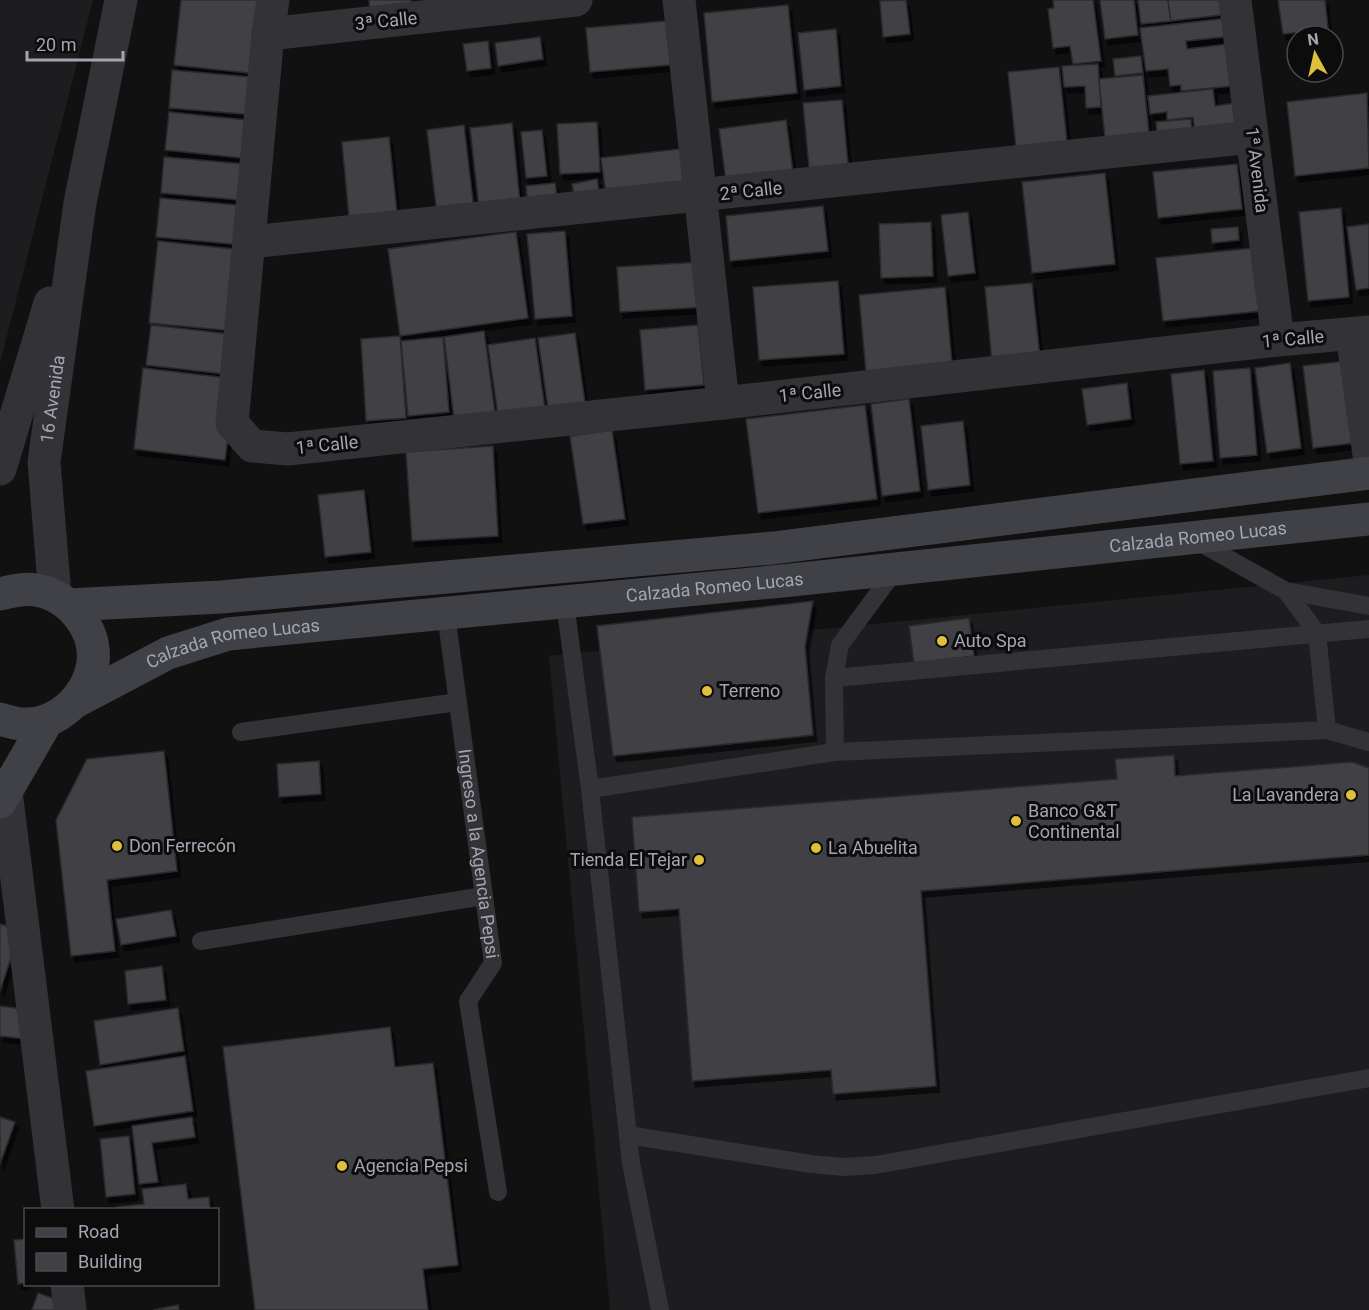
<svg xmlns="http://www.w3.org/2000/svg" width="1369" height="1310" font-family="Roboto,sans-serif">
<defs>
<filter id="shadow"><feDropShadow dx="3.5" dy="6" stdDeviation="0" flood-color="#0009"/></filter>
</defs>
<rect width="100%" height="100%" fill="#111112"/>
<g fill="#1d1d1f">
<polygon points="0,0 93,0 0,363"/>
<polygon points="1369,575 1369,1310 610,1310 549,656"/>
</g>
<g fill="#404145" stroke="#2b2b2e" stroke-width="1.5" filter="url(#shadow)">
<polygon points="181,0 267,0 259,74 174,65"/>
<polygon points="369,0 411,0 412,9 370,13"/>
<polygon points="906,0 910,34 883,37 880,1"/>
<polygon points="1053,0 1093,0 1101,61 1073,64 1070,46 1053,48 1048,9 1054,8"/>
<polygon points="1100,0 1134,0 1138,35 1105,39"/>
<polygon points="1138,0 1168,0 1171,21 1141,24"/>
<polygon points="1168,0 1227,0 1229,14 1171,21"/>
<polygon points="1278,0 1325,0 1328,29 1283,34"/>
<polygon points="788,5 797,93 712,102 704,13"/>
<polygon points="1230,18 1232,36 1186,41 1187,49 1228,44 1232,86 1181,91 1181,85 1170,86 1168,69 1146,71 1140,28"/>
<polygon points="677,20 681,64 590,72 586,28"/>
<polygon points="836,29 841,86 804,90 798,33"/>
<polygon points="540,37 543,59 498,66 495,43"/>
<polygon points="488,41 491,68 467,71 463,44"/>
<polygon points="1141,56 1143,73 1115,76 1113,59"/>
<polygon points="1098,64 1101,107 1086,108 1085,86 1064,87 1062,66"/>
<polygon points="1059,67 1068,151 1017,157 1008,72"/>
<polygon points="172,70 261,78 257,115 169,108"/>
<polygon points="1143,75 1149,134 1105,138 1099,79"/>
<polygon points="1213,89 1215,106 1235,103 1238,134 1196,139 1193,117 1167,120 1167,112 1150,114 1148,96"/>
<polygon points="1367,93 1369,168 1295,176 1287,102"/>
<polygon points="842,100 849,175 810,178 803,103"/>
<polygon points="169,112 256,121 252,159 165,150"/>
<polygon points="1191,119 1192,138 1158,141 1156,122"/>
<polygon points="786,120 793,172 726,181 719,129"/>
<polygon points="597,122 600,172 560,174 557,124"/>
<polygon points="512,123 520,203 479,207 470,128"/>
<polygon points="464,125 474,210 437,215 427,130"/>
<polygon points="542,130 547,176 526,178 521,132"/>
<polygon points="389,137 398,223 350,228 342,142"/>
<polygon points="688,148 693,191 607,202 601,158"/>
<polygon points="164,157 255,165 252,201 161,193"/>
<polygon points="1237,164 1242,209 1158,218 1153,172"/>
<polygon points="1105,173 1115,264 1032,273 1022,182"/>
<polygon points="597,179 600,198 576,204 572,184"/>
<polygon points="555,183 558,203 528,206 526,186"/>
<polygon points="160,198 247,206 243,245 156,237"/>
<polygon points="823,206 828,251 730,261 726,216"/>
<polygon points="1341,208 1349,297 1308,301 1299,212"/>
<polygon points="968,212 975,273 948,276 941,215"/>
<polygon points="931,222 933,276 881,278 879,224"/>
<polygon points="1369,224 1369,288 1356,290 1347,227"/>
<polygon points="1238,227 1239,240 1212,243 1211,229"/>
<polygon points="565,231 572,316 535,319 527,234"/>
<polygon points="516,232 528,318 400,336 388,249"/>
<polygon points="158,241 242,250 234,331 149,323"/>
<polygon points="1254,248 1261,311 1163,321 1156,258"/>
<polygon points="702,262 705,307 620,312 617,267"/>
<polygon points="838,281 844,354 759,360 753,287"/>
<polygon points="1032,283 1040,358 992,362 985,287"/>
<polygon points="945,287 952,364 866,372 859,295"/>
<polygon points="151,325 238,335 233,375 146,365"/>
<polygon points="698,325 704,385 645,390 640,330"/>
<polygon points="484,331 495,413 454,418 444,337"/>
<polygon points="575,333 585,403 548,408 538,338"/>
<polygon points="400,336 406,418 366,421 361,339"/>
<polygon points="443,337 449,412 408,416 401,341"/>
<polygon points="535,338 545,409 498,415 488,345"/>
<polygon points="1345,361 1354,443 1313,448 1303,366"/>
<polygon points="1290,363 1301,448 1267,453 1255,368"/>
<polygon points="143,368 235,379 225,460 134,449"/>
<polygon points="1250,368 1257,455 1220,458 1213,371"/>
<polygon points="1204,370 1213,461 1180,464 1171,374"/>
<polygon points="1127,383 1131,419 1087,425 1082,389"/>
<polygon points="909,399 920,491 882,496 871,404"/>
<polygon points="865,405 877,499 758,513 746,419"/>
<polygon points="963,421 970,485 928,490 921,426"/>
<polygon points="612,430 625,519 583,524 570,436"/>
<polygon points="493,446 498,536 412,541 406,452"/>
<polygon points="364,490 371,552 325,557 318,495"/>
<polygon points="813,601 805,646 813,735 613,756 597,626"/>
<polygon points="969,618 974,656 914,663 909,626"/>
<polygon points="164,751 177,871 107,880 115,951 71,956 56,820 87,759"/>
<polygon points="1174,755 1175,776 1352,762 1369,768 1369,855 921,891 936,1086 833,1094 831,1070 692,1081 679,909 639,912 632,817 1117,779 1115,759"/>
<polygon points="319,761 321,794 279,797 277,764"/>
<polygon points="171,910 176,936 121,945 116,919"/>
<polygon points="0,924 20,930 0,991"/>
<polygon points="162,966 166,1000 128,1004 125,971"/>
<polygon points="0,1006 29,1010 26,1039 0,1036"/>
<polygon points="178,1008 184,1051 100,1065 94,1021"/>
<polygon points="390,1027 395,1067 433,1063 458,1265 423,1269 428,1310 255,1310 223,1047"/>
<polygon points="185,1056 193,1111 94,1126 86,1071"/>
<polygon points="0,1117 15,1122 0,1164"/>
<polygon points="192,1117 195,1137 152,1143 158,1182 139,1184 132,1126"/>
<polygon points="129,1136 135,1194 106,1197 100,1139"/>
<polygon points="186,1184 188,1199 209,1197 210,1210 117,1210 117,1207 144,1204 142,1189"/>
<polygon points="26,1239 26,1283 18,1284 14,1240"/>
<polygon points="38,1293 68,1304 65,1310 32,1310"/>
<polygon points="178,1305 179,1310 153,1310"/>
</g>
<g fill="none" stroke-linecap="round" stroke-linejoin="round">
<g stroke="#323237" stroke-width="18">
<polyline points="1195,540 1286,591 1317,633 1327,730"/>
<polyline points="1286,591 1369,606"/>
<polyline points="565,603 590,789 631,1163 660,1310"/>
<path id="s1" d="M446,614L493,963L468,1001L498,1192"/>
<polyline points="834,678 1369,629"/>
<polyline points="241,732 458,702"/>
<polyline points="835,752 834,678 840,645 896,569"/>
<polyline points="590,789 835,752 1327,730 1369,742"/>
<polyline points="201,941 484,896"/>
<polyline points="628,1135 811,1164 844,1167 875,1165 1369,1078"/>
</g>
<g stroke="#323237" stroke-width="33">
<polyline points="273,0 268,34 232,423 252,446 288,449 723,403 1278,340 1369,332"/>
<polyline points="679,0 723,403"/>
<polyline points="1235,0 1278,340"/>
<polyline points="268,34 576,0"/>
<polyline points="250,242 1252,137"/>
<polyline points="1352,334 1369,455"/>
<polyline points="0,469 50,303"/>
<path id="s2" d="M55,596L44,462L80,203L121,0"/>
<polyline points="6,791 58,1210"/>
<polyline points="67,1284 70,1310"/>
</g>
<g stroke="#404146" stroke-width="33">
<path d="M0,594C12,591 24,588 36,590C70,596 97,629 93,663C88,697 57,726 23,724C15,724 7,721 0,719"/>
<polyline points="69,605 221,597 773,548 1369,473"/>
<path id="s3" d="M75,702L168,653L228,634L782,581L1369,519"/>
<polyline points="0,802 47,721"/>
</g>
</g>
<g fill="#dfbf3c" stroke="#0c0c0d" stroke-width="2">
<circle cx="942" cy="641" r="6"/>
<circle cx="707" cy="691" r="6"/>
<circle cx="1351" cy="795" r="6"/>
<circle cx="1016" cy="821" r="6"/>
<circle cx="117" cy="846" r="6"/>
<circle cx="816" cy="848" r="6"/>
<circle cx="699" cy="860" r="6"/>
<circle cx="342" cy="1166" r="6"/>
</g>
<g text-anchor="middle" stroke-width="6" stroke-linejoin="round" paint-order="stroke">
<g font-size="18" fill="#a3a6b1" stroke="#0c0c0d">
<text transform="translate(386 21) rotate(-6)" y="6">3ª Calle</text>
<text transform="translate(1257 170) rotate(83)" y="6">1ª Avenida</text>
<text transform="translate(751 191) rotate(-6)" y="6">2ª Calle</text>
<text transform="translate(1293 339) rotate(-5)" y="6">1ª Calle</text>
<text transform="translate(810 393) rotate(-6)" y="6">1ª Calle</text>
<text dy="6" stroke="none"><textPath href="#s2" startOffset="198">16 Avenida</textPath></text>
<text transform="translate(327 445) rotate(-6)" y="6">1ª Calle</text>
<text dy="6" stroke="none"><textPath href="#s3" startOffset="1143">Calzada Romeo Lucas</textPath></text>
<text dy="6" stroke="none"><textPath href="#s3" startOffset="657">Calzada Romeo Lucas</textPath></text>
<text dy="6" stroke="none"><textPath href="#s3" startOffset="171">Calzada Romeo Lucas</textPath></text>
<text dy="6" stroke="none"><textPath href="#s1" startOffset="242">Ingreso a la Agencia Pepsi</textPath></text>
</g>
<g font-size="18" fill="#a3a6b1" stroke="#0c0c0d" text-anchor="start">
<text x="954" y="647">Auto Spa</text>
<text x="719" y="697">Terreno</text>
<text x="1339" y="801" text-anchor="end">La Lavandera</text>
<text x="1028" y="817">Banco G&amp;T<tspan x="1028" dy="21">Continental</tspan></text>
<text x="129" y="852">Don Ferrecón</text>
<text x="828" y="854">La Abuelita</text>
<text x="687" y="866" text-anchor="end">Tienda El Tejar</text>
<text x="354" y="1172">Agencia Pepsi</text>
</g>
</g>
<rect x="24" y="1208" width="195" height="78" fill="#0c0c0d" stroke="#484a4f" stroke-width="1.5"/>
<rect x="36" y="1228" width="30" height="9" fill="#404146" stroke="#484a4f" stroke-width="1.5"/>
<text x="78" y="1238" font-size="18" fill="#a3a6b1">Road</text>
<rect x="36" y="1253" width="30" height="18" fill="#404145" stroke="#484a4f" stroke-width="1.5"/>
<text x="78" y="1268" font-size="18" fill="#a3a6b1">Building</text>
<g transform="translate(1315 54) rotate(352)"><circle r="28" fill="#0c0c0d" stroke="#484a4f" stroke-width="1.5"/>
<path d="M0-4.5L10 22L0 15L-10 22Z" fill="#dfbf3c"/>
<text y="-9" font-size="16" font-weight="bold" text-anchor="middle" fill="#a3a6b1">N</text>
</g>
<path d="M27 51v9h96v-9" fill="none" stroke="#a3a6b1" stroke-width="3"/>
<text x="36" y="51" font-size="18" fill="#a3a6b1" stroke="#0c0c0d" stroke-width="4.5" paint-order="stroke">20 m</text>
</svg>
